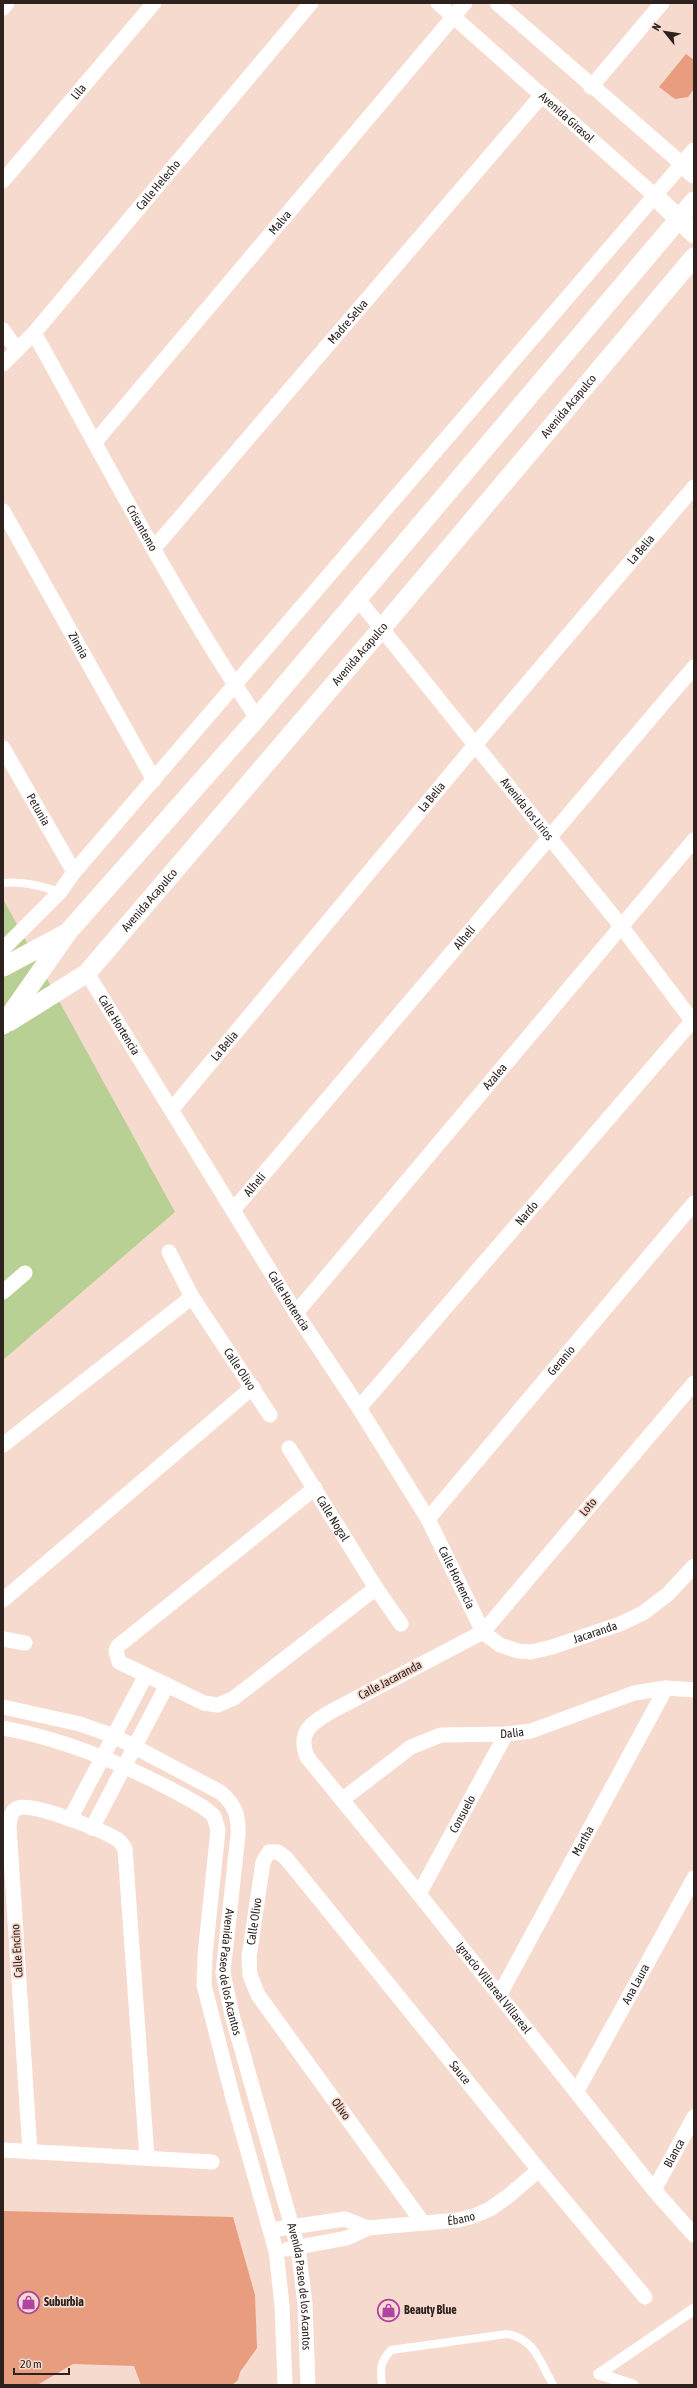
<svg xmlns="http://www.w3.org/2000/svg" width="697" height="2388" font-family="'Asap Condensed',sans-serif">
<rect width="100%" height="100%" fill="#f7dace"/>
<polygon fill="#b9d094" points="3,899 175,1212 3,1360"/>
<g fill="#e79d7e">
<polygon points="686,54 694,60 694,89 688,97 675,99 659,87"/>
<polygon points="3,2211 233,2217 255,2295 257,2348 240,2372 238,2380 232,2385 141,2385 134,2366 73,2364 39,2384 3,2385"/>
</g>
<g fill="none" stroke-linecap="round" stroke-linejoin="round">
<g stroke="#fff" stroke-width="8">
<path d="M3,883C23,881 41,886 60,892"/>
<path d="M382,2385C380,2369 380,2362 391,2350L507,2334C535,2339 540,2362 553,2385"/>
</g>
<g stroke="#fff" stroke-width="11">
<polyline points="599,2374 694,2309"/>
<polyline points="599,2374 633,2385"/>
</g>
<g stroke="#fff" stroke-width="15">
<path id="s1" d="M438,3L654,195"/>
<polyline points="497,3 682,164"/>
<polyline points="3,8 7,3"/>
<polyline points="591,87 662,3"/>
<path id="s2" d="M3,181L154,3"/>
<polyline points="3,330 17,350"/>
<path id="s3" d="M34,333C106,461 175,597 257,718"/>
<path id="s4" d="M3,364L34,333L311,3"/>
<path id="s5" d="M95,442L465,3"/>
<path id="s6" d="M3,511L154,780"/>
<path id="s7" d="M154,548L542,95"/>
<path id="s8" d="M357,598L621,926L694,1023"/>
<path id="s9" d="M3,748L74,872"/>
<polyline points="3,949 60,892 74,872 694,150"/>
<path id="s10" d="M87,973L296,1313L359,1408L428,1519L483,1632L500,1645L518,1651L531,1652L552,1647L620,1624L643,1613L668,1594L694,1566"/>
<path id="s11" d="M172,1109L475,745L694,487"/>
<path id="s12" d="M234,1209L694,667"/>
<path id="s13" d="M169,1252L192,1297L270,1415"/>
<polyline points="3,1292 25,1273"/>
<path id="s14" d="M296,1313L694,840"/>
<path id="s15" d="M694,1383L483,1632L332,1711C312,1723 297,1731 307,1757L419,1894L654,2190L694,2235"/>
<path id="s16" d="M359,1408L694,1019"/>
<polyline points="3,1445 192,1297"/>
<path id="s17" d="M289,1448L376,1588L401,1624"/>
<polyline points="315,1488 118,1646 116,1651 119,1662 204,1703 218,1705 234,1698 376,1588"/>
<path id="s18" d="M428,1519L694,1203"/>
<polyline points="3,1600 253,1387"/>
<polyline points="3,1639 25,1643"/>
<path id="s19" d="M3,1707L80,1724L114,1736L220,1792C235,1804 239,1816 238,1835L223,1973L232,2015L298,2248L305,2304L308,2385"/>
<path d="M3,1728C73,1741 141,1771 203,1807L214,1816L218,1830L205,1955L204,1985L234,2102L276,2251L282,2305L285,2385"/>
<path id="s20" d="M343,1799L411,1747L441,1735L506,1734L531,1731L634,1693L666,1688L694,1690"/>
<polyline points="70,1819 146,1675"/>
<polyline points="92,1828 167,1685"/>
<path id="s21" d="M419,1894L506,1734"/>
<path id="s22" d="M500,1994L666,1688"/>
<path id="s23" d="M577,2091L694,1878"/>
<polyline points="3,2150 212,2162"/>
<path d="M30,2152L9,1826C10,1819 11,1810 18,1808C32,1802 101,1830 115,1838C120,1840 122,1844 125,1849L147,2158"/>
<path id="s24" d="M654,2190L694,2117"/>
<path id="s25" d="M423,2223L258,1995L250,1975L249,1957L263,1862L269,1852H278L286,1858L539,2170L645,2297"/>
<polyline points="271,2230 345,2219 368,2228"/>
<path id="s26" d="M288,2249L347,2238L368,2228L458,2220L474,2216L490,2209L507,2197L539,2170"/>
</g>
<g stroke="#fff" stroke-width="19">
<polyline points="682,164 694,174"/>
<polyline points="654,195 694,234"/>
<polyline points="3,967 65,934"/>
<path id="s27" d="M9,1022L87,973L382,628L694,257"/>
<polyline points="3,1025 68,932 257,718 694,201"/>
</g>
</g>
<defs>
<symbol id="shop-ring" viewBox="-11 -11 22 22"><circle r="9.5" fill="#f7dace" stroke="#b043a3" stroke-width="1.5"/><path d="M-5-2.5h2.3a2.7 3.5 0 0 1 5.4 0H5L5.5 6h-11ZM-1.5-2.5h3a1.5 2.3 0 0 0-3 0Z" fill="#b043a3"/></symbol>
</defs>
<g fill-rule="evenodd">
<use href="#shop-ring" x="16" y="2290" width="25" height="25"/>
<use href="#shop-ring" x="376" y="2298" width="25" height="25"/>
</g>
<g text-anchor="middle" stroke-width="3.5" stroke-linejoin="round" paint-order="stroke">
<g font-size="12" fill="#2d221e" stroke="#f7dace">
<text dy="4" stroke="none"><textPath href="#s2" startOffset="117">Lila</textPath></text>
<text dy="4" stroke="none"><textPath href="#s1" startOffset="172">Avenida Girasol</textPath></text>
<text dy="4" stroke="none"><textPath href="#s4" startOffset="237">Calle Helecho</textPath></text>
<text dy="4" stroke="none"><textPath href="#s5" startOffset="287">Malva</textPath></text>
<text dy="4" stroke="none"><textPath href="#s7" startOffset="298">Madre Selva</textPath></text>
<text dy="4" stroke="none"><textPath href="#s27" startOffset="836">Avenida Acapulco</textPath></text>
<text dy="4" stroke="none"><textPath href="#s3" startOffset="223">Crisantemo</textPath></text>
<text dy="4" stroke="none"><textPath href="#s11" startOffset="730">La Belia</textPath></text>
<text dy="4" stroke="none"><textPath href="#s6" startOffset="154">Zinnia</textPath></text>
<text dy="4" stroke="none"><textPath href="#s27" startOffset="512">Avenida Acapulco</textPath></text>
<text dy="4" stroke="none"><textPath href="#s11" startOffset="406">La Belia</textPath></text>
<text dy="4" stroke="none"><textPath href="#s8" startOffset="271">Avenida los Lirios</textPath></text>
<text dy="4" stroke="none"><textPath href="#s9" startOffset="71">Petunia</textPath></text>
<text dy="4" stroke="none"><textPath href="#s27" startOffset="188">Avenida Acapulco</textPath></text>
<text dy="4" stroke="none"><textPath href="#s12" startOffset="356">Alhelí</textPath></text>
<text dy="4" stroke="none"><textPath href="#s10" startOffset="61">Calle Hortencia</textPath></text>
<text dy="4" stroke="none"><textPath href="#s11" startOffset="82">La Belia</textPath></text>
<text dy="4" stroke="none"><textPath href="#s14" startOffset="309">Azalea</textPath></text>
<text dy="4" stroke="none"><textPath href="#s12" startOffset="32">Alhelí</textPath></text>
<text dy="4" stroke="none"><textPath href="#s16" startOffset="257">Nardo</textPath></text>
<text dy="4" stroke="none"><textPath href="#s10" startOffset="385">Calle Hortencia</textPath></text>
<text dy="4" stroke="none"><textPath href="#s18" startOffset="207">Geranio</textPath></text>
<text dy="4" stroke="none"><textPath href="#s13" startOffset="137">Calle Olivo</textPath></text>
<text transform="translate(588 1507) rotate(-50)" y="4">Loto</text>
<text dy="4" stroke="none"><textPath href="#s17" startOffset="83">Calle Nogal</textPath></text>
<text dy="4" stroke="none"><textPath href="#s10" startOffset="709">Calle Hortencia</textPath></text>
<text dy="4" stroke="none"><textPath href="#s10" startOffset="890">Jacaranda</textPath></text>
<text transform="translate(390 1680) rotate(-28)" y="4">Calle Jacaranda</text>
<text dy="4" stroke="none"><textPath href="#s20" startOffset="189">Dalia</textPath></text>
<text dy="4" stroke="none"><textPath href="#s21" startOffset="91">Consuelo</textPath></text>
<text dy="4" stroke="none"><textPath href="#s22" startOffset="174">Martha</textPath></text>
<text dy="4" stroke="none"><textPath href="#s25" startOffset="357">Calle Olivo</textPath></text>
<text transform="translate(17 1951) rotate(-94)" y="4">Calle Encino</text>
<text dy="4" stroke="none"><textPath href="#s19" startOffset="422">Avenida Paseo de los Acantos</textPath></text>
<text dy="4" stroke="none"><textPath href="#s23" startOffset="122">Ana Laura</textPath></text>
<text dy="4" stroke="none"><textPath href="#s15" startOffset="853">Ignacio Villareal Villareal</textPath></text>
<text dy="4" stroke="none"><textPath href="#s25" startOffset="724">Sauce</textPath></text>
<text transform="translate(341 2109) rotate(54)" y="4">Olivo</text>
<text dy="4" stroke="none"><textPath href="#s24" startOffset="42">Blanca</textPath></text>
<text dy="4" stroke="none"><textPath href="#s26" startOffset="177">Ébano</textPath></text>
<text dy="4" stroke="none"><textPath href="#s19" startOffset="746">Avenida Paseo de los Acantos</textPath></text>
</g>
<g font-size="12" font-weight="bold" fill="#2d221e" stroke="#f7dace" text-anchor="start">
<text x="44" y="2306">Suburbia</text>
<text x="404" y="2314">Beauty Blue</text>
</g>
</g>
<rect width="697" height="2388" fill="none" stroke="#2d221e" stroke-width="8"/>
<g transform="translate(665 32) rotate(300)" stroke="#f7dace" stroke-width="3" paint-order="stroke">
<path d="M0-3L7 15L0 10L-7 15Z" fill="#2d221e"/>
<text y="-6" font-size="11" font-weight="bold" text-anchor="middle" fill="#2d221e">N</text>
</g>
<path d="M14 2368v6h55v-6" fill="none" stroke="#2d221e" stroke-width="2"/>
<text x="20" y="2368" font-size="12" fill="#2d221e" stroke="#f7dace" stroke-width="3" paint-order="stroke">20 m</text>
</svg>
